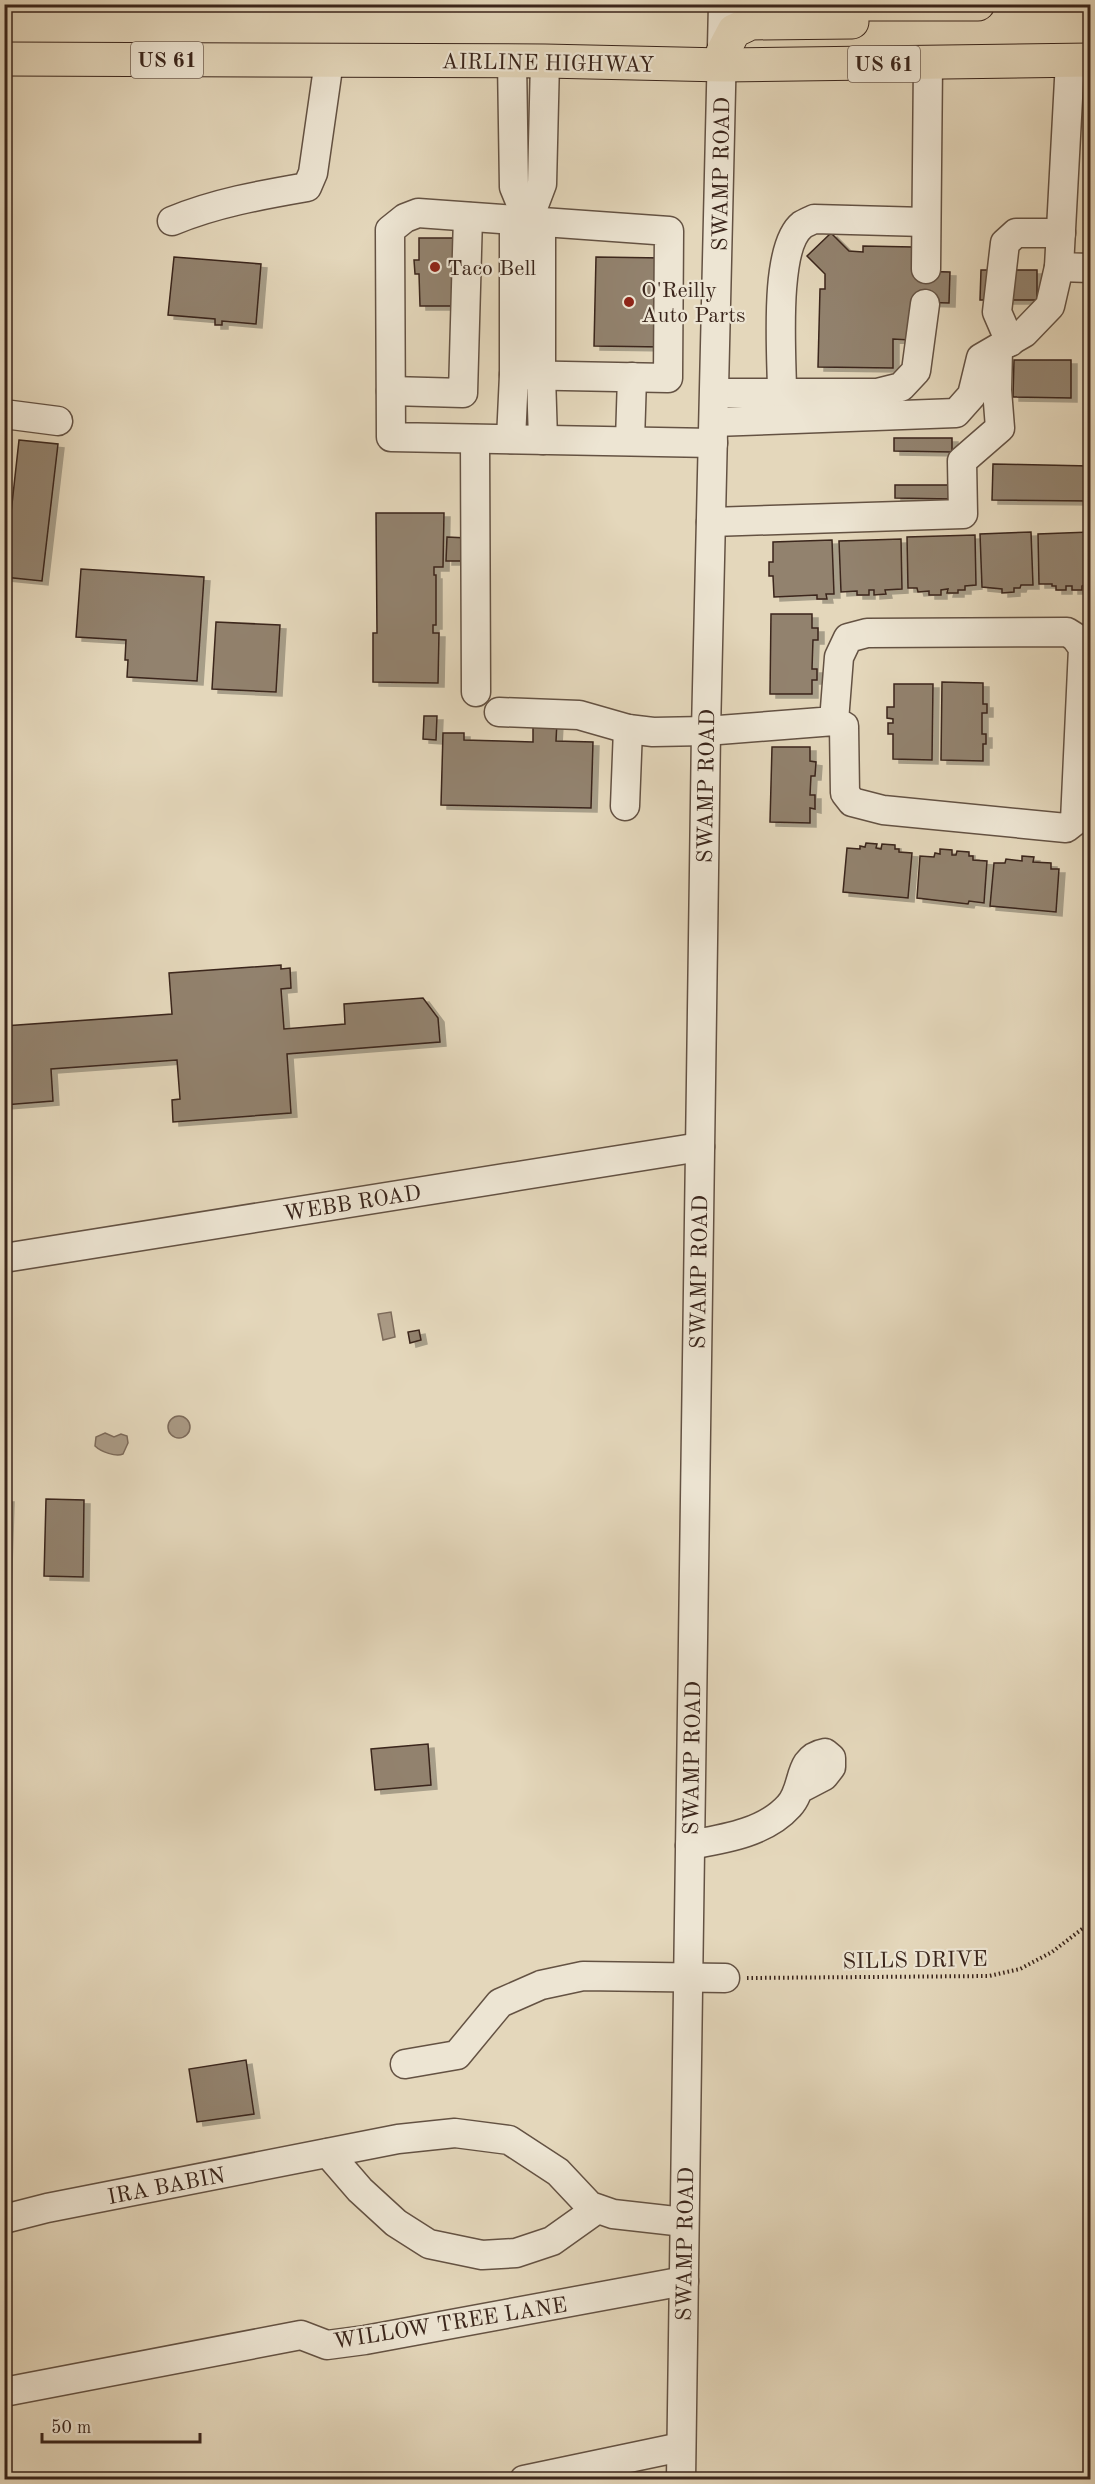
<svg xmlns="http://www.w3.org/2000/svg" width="1095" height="2484" font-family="'Old Standard TT',serif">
<defs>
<filter id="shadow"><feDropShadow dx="6" dy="4" stdDeviation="0" flood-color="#0004"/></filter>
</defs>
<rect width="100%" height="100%" fill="#e4d7bb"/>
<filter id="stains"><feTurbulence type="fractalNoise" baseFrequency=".00333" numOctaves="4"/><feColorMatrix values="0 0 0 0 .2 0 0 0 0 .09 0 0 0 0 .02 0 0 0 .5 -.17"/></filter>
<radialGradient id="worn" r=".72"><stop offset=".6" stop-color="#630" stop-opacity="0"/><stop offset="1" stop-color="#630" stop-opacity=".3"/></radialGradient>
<g fill="#aa9a85" stroke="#7d6b5b" stroke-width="1.5">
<polygon points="391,1312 395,1337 383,1340 378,1314"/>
<circle cx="179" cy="1427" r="11"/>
<path d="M105,1433L114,1437L121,1434L127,1436L128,1443L123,1454C116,1457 101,1452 95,1446L96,1437Z"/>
</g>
<g fill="#92826e" stroke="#3a251b" stroke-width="1.5" filter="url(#shadow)">
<polygon points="831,233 849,251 863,252 863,246 913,247 912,271 950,272 949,303 911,302 910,340 893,339 893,368 818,367 820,289 825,289 825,274 807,256"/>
<polygon points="419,238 454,238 454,306 420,306 419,274 415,274 414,260 419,260"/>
<polygon points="174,257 261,264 256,324 222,321 222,325 215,325 215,319 168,315"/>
<polygon points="596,257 663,258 663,347 594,346"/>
<polygon points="981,270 1037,270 1037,300 980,300"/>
<polygon points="1014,360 1071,360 1071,398 1013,397"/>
<polygon points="894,438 952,438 952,452 894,451"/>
<polygon points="19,440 58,444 42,581 4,577"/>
<polygon points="993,464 1090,466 1090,501 992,500"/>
<polygon points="895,485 952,485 952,499 895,498"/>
<polygon points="376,513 444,513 443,567 434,567 434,575 436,575 436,625 433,625 433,633 439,633 438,683 373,682 373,633 377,633"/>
<polygon points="1031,532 1033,585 1021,585 1020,588 1014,588 1014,592 1002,593 1002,589 982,587 980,534"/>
<polygon points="1090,532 1090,583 1082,586 1082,590 1072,590 1072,586 1066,586 1066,590 1056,590 1056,586 1052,586 1052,584 1039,584 1038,534"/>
<polygon points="975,535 976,585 965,586 965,590 958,590 958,593 947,593 948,589 941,590 941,595 929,595 929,591 918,592 917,588 908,588 907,537"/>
<polygon points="447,537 467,538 466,561 446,561"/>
<polygon points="901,539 902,589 885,590 886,594 874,595 874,590 869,590 869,595 857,595 857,591 841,592 839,541"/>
<polygon points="832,540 834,594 826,594 827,599 817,599 817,595 774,597 773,576 769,576 769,562 773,562 773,542"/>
<polygon points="81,569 204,577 197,681 127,677 128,660 125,660 126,640 76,637"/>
<polygon points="771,614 812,614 812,628 818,628 818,640 813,640 812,669 817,669 817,680 812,680 812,694 770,694"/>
<polygon points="216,622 280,625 276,692 212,689"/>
<polygon points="942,682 983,683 983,704 987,704 987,713 982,713 982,734 986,734 986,744 983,744 983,761 941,760"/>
<polygon points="894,684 933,684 932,760 893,759 893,734 888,734 888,723 893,723 893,719 887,718 887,707 894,707"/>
<polygon points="424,716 437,716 436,740 423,739"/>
<polygon points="533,722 557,722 556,741 593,742 591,808 441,805 443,733 464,733 464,740 533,742"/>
<polygon points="772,747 810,747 810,761 816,762 815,776 811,776 810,795 815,795 815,809 810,808 810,823 770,822"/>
<polygon points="866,843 877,844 876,848 881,849 882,844 895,845 895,849 899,849 899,852 912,853 908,898 843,892 847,848 860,849 860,846 865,847"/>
<polygon points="940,849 952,850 952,855 956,855 957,851 969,852 969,856 973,856 973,860 987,861 984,903 969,901 968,904 917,898 920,856 934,857 935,853 940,854"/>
<polygon points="1022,856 1034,857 1033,862 1051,863 1051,869 1059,869 1056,912 990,906 994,863 1005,863 1006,859 1022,861"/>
<polygon points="281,965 281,969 290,968 291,988 281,989 284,1029 345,1024 344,1004 423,998 438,1018 440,1042 287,1054 291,1113 173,1122 172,1100 180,1099 177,1060 51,1069 53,1101 4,1105 4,1026 172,1014 169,973"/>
<polygon points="419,1330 421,1340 410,1343 408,1332"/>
<polygon points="4,1498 8,1498 5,1595 4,1595"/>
<polygon points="46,1499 84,1500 83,1577 44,1576"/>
<polygon points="428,1744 431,1785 375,1790 371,1749"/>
<polygon points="246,2060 254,2114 197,2122 189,2069"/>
</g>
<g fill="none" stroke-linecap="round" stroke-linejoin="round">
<defs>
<g id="minor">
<polyline points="512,61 514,187 528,221"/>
<polyline points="1070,61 1059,267 1090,268"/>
<path d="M172,221C215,203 261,195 307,187L313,173L329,61"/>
<polyline points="528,221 542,184 545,61"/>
<polyline points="541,222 541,376 543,440"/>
<polyline points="926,269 928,63"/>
<polyline points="1010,342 997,312 1005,243 1016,233 1061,233"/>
<polyline points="514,375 668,378 669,231 418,213 405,218 390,230 391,437 713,443"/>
<polyline points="391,391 463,393 468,217"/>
<polyline points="715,393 877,393 901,387 916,371 925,304"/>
<path d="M782,393C782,357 773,248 802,225C805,223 810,221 814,219L925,222"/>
<polyline points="4,414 58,421"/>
<polyline points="714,422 956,413 972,395 981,358 1024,333 1050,306 1059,267"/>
<polyline points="475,439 476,692"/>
<polyline points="511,439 514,375 514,220"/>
<polyline points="630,441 632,377"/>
<polyline points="711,522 963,514 962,461 1000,428 997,390 998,349"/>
<polyline points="499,712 579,715 628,729 653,732 706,731 834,721 844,726 845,793 852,802 883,810 1066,828 1075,821 1083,648 1075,637 1067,632 867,633 848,638 839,657 834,721"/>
<polyline points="625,806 628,729"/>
<polyline points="4,1258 700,1147"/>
<path d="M690,1845C723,1839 765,1833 789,1806C806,1788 796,1758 825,1753L831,1758V1767L824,1776L801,1788"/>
<polyline points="405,2064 457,2055 500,2003 541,1985 583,1976 725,1978"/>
<polyline points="328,2153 360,2190 396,2223 429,2244 482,2255 516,2253 552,2241 597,2209"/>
<polyline points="4,2219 47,2208 398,2139 455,2133 509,2140 558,2172 590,2206 613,2214 684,2222"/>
<polyline points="4,2392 301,2335 327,2345 365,2340 684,2281"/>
<polyline points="524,2480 681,2447"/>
<polyline points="681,2480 706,731 723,4"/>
</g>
<g id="highway">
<polyline points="823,4 978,4"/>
<polyline points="723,52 734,31 751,23 852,22"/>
<polyline points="4,59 545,61 723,65 1090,60"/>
</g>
</defs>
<use href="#minor" stroke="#645243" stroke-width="31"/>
<use href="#highway" stroke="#3a251b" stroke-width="35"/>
<polyline stroke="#3a251b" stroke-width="4" stroke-dasharray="1.5 3" stroke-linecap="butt" points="747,1978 989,1976 1020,1969 1052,1952 1090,1923"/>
<use href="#minor" stroke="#ede5d3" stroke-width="28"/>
<use href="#highway" stroke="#e4d7bb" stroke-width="33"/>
</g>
<g fill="#8f2418" stroke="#ede5d3" stroke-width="2">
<circle cx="435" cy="267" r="6"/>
<circle cx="629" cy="302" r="6"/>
</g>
<g text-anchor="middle" stroke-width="4.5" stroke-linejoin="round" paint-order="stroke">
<g fill="#ede5d3" stroke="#705f52" stroke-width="1.5">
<rect x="131" y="42" width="72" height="36" rx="4.5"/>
<rect x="848" y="46" width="72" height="36" rx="4.5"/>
</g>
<g font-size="21" font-weight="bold" fill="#3a251b">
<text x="167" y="67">US 61</text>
<text x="884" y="71">US 61</text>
</g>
<g font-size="22" fill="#3a251b" stroke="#ede5d3">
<text transform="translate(548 62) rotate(1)" y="8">AIRLINE HIGHWAY</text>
<text transform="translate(720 174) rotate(-89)" y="8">SWAMP ROAD</text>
<text transform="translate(705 786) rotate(-89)" y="8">SWAMP ROAD</text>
<text transform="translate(352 1202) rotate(-9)" y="8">WEBB ROAD</text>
<text transform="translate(698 1272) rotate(-89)" y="8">SWAMP ROAD</text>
<text transform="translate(691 1758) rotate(-89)" y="8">SWAMP ROAD</text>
<text transform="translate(915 1959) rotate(-1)" y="8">SILLS DRIVE</text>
<text transform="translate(166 2185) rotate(-11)" y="8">IRA BABIN</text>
<text transform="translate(684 2244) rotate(-89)" y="8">SWAMP ROAD</text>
<text transform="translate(450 2322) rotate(-9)" y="8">WILLOW TREE LANE</text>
</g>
<g font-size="22" fill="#3a251b" stroke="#ede5d3" text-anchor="start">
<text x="447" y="275">Taco Bell</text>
<text x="641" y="297">O'Reilly<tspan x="641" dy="25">Auto Parts</tspan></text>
</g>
</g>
<rect width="1095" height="2484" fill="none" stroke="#e4d7bb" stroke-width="24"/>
<rect x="6" y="6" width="1083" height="2472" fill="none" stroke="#3a251b" stroke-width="3"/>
<rect x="12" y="12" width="1071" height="2460" fill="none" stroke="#3a251b" stroke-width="1.5"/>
<path d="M42 2433v9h158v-9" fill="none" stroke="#3a251b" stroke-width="3"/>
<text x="51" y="2433" font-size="18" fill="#3a251b" stroke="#ede5d3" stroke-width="4.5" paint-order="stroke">50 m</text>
<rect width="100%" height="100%" filter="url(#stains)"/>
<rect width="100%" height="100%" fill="url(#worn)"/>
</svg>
